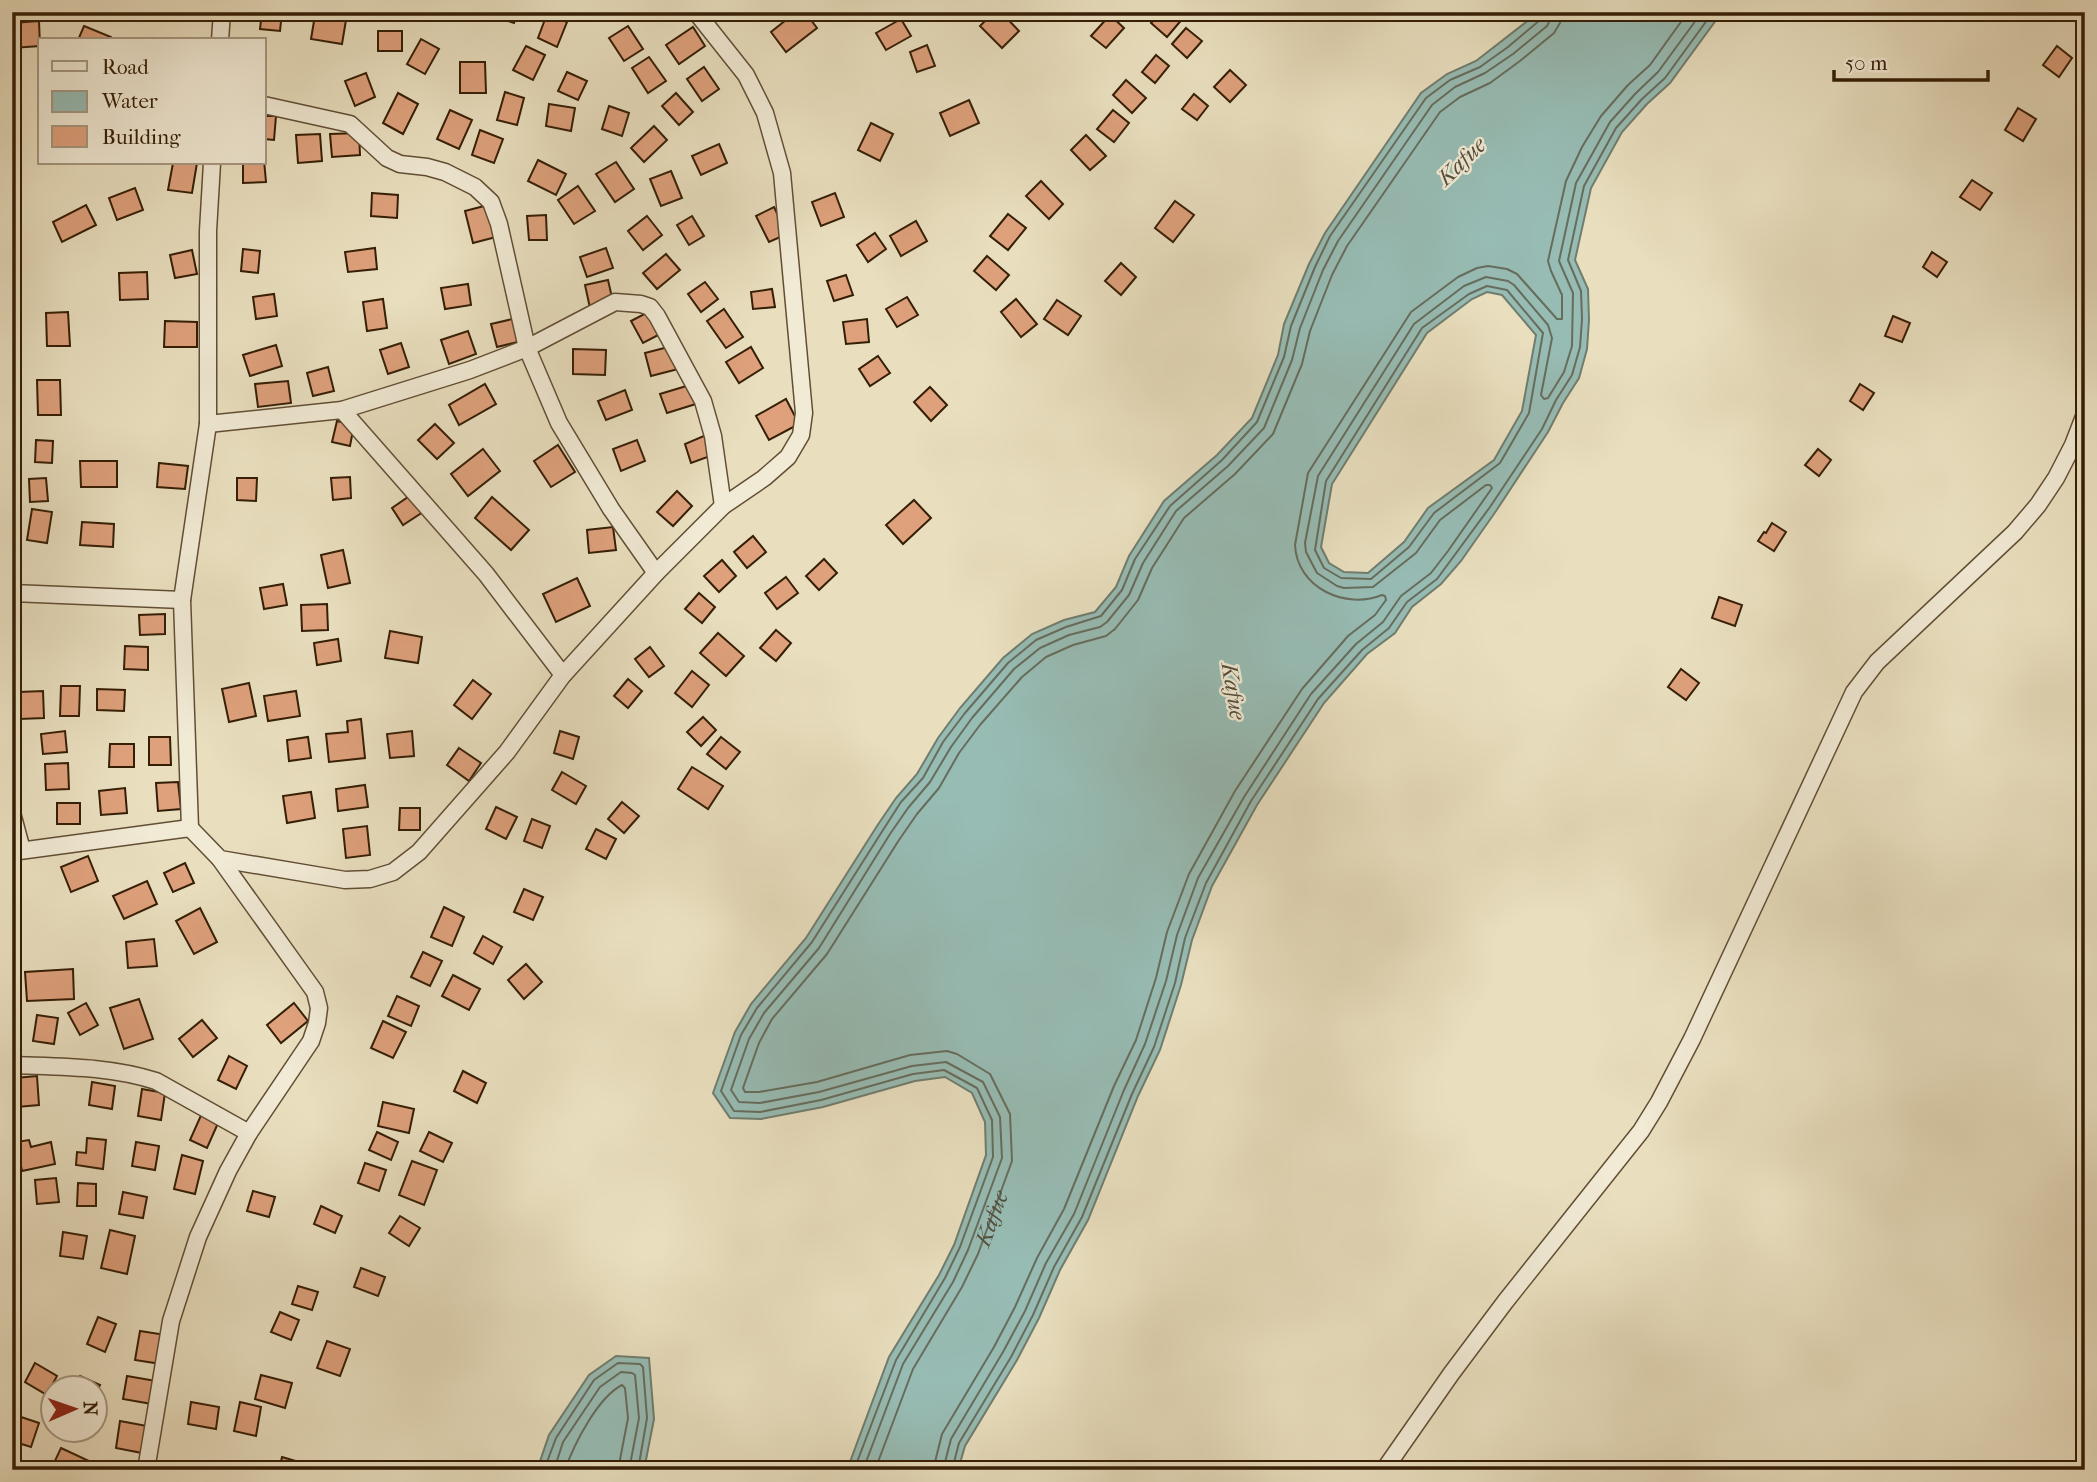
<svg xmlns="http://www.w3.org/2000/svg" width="2097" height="1482" font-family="'IM FELL French Canon',serif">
<rect width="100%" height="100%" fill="#e9dfbf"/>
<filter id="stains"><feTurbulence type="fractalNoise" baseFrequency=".00286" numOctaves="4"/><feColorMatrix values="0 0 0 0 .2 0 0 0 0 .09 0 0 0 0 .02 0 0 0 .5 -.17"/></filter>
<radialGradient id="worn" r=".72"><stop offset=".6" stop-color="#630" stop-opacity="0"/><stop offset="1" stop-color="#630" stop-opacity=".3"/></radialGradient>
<g fill="#97bcb4" stroke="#707d6e" stroke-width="2" fill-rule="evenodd">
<path d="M1539,12H1722L1670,83L1647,104L1622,132L1591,188L1575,260L1588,289L1589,320L1587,349L1579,378L1563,403L1548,432L1496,511L1461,561L1441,584L1412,607L1395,633L1367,654L1324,703L1257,805L1212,886L1192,940L1181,985L1160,1050L1138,1096L1088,1220L1060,1270L1039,1318L1017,1360L965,1446L958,1470H847L889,1357L939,1275L954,1245L986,1155L985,1122L972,1093L945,1077L915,1081L823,1107L761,1119L730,1118L713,1093L735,1032L751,1004L806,938L877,826L896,798L917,774L938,738L960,708L1003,658L1032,634L1064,620L1095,612L1116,587L1129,556L1164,501L1217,455L1252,418L1278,355L1284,324L1309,264L1325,233L1421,93L1447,74L1476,61ZM1487,292L1502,295L1536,335L1522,411L1494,460L1428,508L1404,542L1368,573L1344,572L1329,563L1321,547L1332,484L1427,333L1472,299Z"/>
<polygon points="616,1356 649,1358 654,1419 644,1470 537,1470 549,1435 589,1375"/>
</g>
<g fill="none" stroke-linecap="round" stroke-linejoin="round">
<g stroke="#666d5d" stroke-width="2">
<polygon points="1487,286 1507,290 1543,333 1529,413 1500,463 1434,513 1409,547 1371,579 1341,578 1324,568 1315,550 1326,481 1422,328 1469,294"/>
<polyline points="544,1470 556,1438 594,1380 618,1363 640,1364 643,1367 647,1418 638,1470"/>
<polyline points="554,1470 563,1442 600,1387 621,1372 632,1373 635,1375 639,1418 629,1470"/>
<path d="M565,1470C574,1444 598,1397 622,1385L625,1388L628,1418L618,1470"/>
<polyline points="854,1470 896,1360 945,1278 960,1247 993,1157 992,1120 977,1088 944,1070 913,1074 821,1100 760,1112 734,1111 721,1091 741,1035 757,1008 812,942 883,830 901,802 923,778 943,742 965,713 1008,663 1036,640 1066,627 1101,616 1122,590 1135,559 1170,506 1222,460 1257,422 1284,357 1291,326 1315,267 1330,236 1426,98 1450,80 1480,67 1508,47 1540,20 1542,12"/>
<polyline points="863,1470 903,1364 953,1282 968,1250 1002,1158 1000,1117 983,1082 946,1062 912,1066 819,1092 760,1103 739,1102 731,1090 749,1039 764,1013 819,948 890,834 908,808 930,782 951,747 972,718 1014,669 1040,648 1069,635 1100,627 1107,622 1129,595 1143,563 1176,511 1228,466 1264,428 1292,360 1300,328 1323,270 1338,241 1432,105 1455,87 1485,73 1513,54 1547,26 1550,20 1551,12"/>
<path id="s1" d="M875,1470L913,1369L962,1287L978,1254L1012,1161L1010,1114L990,1074L957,1054L947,1051L910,1055L817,1082L759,1092H745L743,1088L759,1043L772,1019L827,954L899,840L917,814L939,788L959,753L980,725L1022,677L1046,657L1073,645L1106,636L1115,629L1138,600L1152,568L1184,518L1235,474L1273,434L1302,364L1310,331L1332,275L1347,246L1440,112L1460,97L1490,83L1520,61L1554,33L1560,23L1562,12"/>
<path d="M933,1470L942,1434L994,1347L1015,1307L1037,1258L1064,1209L1114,1086L1136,1040L1156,978L1167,932L1189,874L1235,791L1302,689L1348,636L1375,615L1386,600L1385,596L1382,595C1346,610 1297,588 1295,545L1308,473L1411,312L1458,277L1477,268L1488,266L1507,269L1517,274L1557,319H1562V295L1551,271L1548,261L1566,181L1582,147L1601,116L1628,85L1650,65L1688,12"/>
<polyline points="943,1470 951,1439 1003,1352 1025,1311 1046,1263 1074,1214 1124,1090 1145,1044 1166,981 1177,935 1198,878 1244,797 1311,694 1356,644 1383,622 1401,596 1431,573 1448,551 1492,488 1490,485 1486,485 1440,520 1416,553 1373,587 1344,588 1337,586 1317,573 1306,552 1305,543 1318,476 1414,324 1464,286 1486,277 1508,281 1514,285 1548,325 1552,338 1541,395 1544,399 1548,398 1564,372 1572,346 1573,293 1559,261 1576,183 1610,122 1636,93 1658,72 1702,12"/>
<polyline points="952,1470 959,1443 1011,1357 1033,1315 1054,1267 1082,1217 1132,1094 1154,1047 1175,983 1185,938 1206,883 1251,801 1318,699 1362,650 1389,628 1407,602 1437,579 1490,507 1542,429 1556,400 1572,375 1580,347 1582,319 1581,291 1568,260 1584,186 1616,128 1642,99 1665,78 1713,12"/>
</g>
</g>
<g fill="#dea17c" stroke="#351e06" stroke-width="2">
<polygon points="262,12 282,12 280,31 260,29"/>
<polygon points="498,12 518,12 514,23 496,17"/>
<polygon points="796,12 805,12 817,28 786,52 771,32"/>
<polygon points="994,12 1001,12 1019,31 1002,48 980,26"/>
<polygon points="1161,12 1179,12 1184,17 1167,37 1151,23"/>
<polygon points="547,14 567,22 557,47 538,38"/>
<polygon points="315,15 346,20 342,44 311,39"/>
<polygon points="1110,15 1124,28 1106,48 1091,36"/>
<polygon points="901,19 911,36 886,50 876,33"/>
<polygon points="39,21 40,46 12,48 12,23"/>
<polygon points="84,26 111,37 110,40 78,40"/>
<polygon points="628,26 643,49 624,61 609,38"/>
<polygon points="693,27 705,46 679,64 666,45"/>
<polygon points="1186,28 1202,41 1187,58 1172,44"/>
<rect x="378" y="31" width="24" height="20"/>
<polygon points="421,39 439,49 425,74 407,64"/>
<polygon points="927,45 935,66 917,72 910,52"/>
<polygon points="526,46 545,55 533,80 513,70"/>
<polygon points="2057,46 2072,58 2059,77 2043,65"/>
<polygon points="1156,55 1169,66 1155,83 1142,72"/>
<polygon points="649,57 666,81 648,93 632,68"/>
<polygon points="460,62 485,62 486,93 460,93"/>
<polygon points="704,67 719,89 702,101 687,79"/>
<polygon points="1230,70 1246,85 1230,102 1214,87"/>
<polygon points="567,72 587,81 578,100 558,91"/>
<polygon points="366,73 375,97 355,106 345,81"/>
<polygon points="1126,80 1146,98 1132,113 1113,95"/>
<polygon points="505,92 524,98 517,125 497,120"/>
<polygon points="398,93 418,104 403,134 383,123"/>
<polygon points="676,93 693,112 679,125 662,106"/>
<polygon points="1194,94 1208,106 1197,120 1182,109"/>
<polygon points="969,100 979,123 950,136 940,113"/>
<polygon points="549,104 575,108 571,131 546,126"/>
<polygon points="609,106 629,113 622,136 602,129"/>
<polygon points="2018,108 2036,119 2023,141 2005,130"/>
<polygon points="450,110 472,120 459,149 437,139"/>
<polygon points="1113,110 1129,123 1114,142 1097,129"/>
<polygon points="264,116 276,116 274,140 264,139"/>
<polygon points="871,123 893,134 880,161 858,150"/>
<polygon points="654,126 667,140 644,162 631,148"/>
<polygon points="480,130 503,139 494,163 472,155"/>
<polygon points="359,133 360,155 332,157 330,134"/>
<polygon points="320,134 322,161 298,163 296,135"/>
<polygon points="1086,135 1106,156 1090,170 1071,150"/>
<polygon points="719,144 727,163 701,175 692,156"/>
<polygon points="264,160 266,182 243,183 243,163 264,163"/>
<polygon points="538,160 566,174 556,195 528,181"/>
<polygon points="616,162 634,189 615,202 596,174"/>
<polygon points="173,163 197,163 192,193 168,190"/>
<polygon points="671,171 682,198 661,206 650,179"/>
<polygon points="1972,180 1992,193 1980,210 1960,197"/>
<polygon points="1041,181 1063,204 1049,219 1026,196"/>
<polygon points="578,186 595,211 574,224 558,200"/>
<polygon points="135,188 143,210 117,220 109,198"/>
<polygon points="372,193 398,195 397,218 371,216"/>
<polygon points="835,193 844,217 821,226 812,202"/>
<polygon points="1175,201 1194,215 1173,242 1155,228"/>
<polygon points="86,205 96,225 62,242 53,222"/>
<polygon points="488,205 496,237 473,243 465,211"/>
<polygon points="774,207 787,234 769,242 756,216"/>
<polygon points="1008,214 1026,228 1008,250 990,236"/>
<polygon points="546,215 547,240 529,240 527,216"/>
<polygon points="647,216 662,235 643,250 628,231"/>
<polygon points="692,216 704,236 689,245 677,225"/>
<polygon points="916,221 927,241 901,256 890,236"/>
<polygon points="875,233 886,249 868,262 857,245"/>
<polygon points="375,248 377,269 348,272 345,252"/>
<polygon points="606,248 613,268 587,277 580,257"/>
<polygon points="243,249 260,251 258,273 241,271"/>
<polygon points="192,250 197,274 175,278 170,255"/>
<polygon points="1932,252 1947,262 1937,277 1923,267"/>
<polygon points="666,254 680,270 657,289 643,273"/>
<polygon points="987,256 1009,275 996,290 974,271"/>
<polygon points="1121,263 1136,277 1121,295 1105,281"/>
<polygon points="147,272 148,299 120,300 119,273"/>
<polygon points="846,275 853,295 834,301 827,281"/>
<polygon points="608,280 613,302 590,308 585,285"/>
<polygon points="705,282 718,299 701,312 688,294"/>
<polygon points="468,284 471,305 445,309 441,288"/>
<polygon points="772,289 775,307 753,309 751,292"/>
<polygon points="274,294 277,316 256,319 253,297"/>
<polygon points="907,297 918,315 897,327 886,309"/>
<polygon points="383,299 387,328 367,331 363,302"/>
<polygon points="1016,299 1037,324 1021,337 1001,312"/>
<polygon points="1057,300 1081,316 1068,335 1044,319"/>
<polygon points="724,309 743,337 726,348 707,321"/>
<polygon points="652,310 664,332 643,343 631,321"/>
<polygon points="68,312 70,346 47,346 46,313"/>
<polygon points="1893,316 1910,323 1902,342 1885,336"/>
<polygon points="517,318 522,341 497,347 491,324"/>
<polygon points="867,319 869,342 846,344 843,322"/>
<polygon points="165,321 197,322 197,347 164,347"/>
<polygon points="468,331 476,354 449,364 441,340"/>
<polygon points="401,343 409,367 388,374 380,350"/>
<polygon points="276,345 282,366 250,376 243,355"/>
<polygon points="676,345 682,368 651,376 645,353"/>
<polygon points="751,347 763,368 739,383 726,362"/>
<polygon points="573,349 606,350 605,375 573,374"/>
<polygon points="878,356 890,373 870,386 859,369"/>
<polygon points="328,367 334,391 313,396 307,373"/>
<polygon points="37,380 60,380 61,415 38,415"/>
<polygon points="288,381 291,403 258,407 255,384"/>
<polygon points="485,384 496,404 459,425 449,405"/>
<polygon points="693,384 699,403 667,413 660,394"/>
<polygon points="1860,384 1874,393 1863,410 1850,401"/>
<polygon points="930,387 947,405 931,421 914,402"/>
<polygon points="625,390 632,410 606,420 598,401"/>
<polygon points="786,399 799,424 769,440 756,416"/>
<polygon points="337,421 354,425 350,446 332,442"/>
<polygon points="435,424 454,443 437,459 418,440"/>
<polygon points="706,435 713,455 691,463 685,444"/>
<polygon points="36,440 53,441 52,463 35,462"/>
<polygon points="637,440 645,461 621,471 613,449"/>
<polygon points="558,445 575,472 551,487 534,461"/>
<polygon points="483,449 500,471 468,496 451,474"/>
<polygon points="1818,449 1831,460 1819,476 1805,465"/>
<polygon points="80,461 117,461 117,487 81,487"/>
<polygon points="159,463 188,466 185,489 157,487"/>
<polygon points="350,477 351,498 333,500 331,478"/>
<polygon points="46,478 48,501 30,502 29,479"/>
<polygon points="237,478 257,478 256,501 237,500"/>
<polygon points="677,491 692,506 673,526 657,512"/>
<polygon points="411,495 423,512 403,525 392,508"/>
<polygon points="492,497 529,530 511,550 475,518"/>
<polygon points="914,500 931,518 903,544 886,525"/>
<polygon points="32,509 52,512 47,543 27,540"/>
<polygon points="82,522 114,524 113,547 80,545"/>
<polygon points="1772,523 1786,532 1774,551 1758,541 1764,532 1766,533"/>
<polygon points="613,527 616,550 589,553 587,530"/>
<polygon points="753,536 766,552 747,568 734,552"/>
<polygon points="343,550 350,583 328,588 321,555"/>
<polygon points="824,559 837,573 819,590 806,576"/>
<polygon points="722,560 736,576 719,592 704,576"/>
<polygon points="786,577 798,593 777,609 765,593"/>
<polygon points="577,578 590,606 556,622 543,594"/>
<polygon points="283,584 287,605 264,609 260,588"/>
<polygon points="699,593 715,607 702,623 685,609"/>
<polygon points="1719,597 1742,605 1735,626 1712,618"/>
<polygon points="327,604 328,630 302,631 301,605"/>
<polygon points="165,614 165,634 140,635 139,615"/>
<polygon points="776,630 791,643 776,661 760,648"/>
<polygon points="390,631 422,637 418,663 385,658"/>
<polygon points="718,633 744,656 726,676 700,653"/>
<polygon points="338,639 341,661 317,665 314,643"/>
<polygon points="125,646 148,647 148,670 124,669"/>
<polygon points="650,647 664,666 649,677 635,659"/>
<polygon points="1681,669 1699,683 1686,700 1668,687"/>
<polygon points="692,671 709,685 692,707 675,693"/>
<polygon points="628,679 642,691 628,708 614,696"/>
<polygon points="473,680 491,694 472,719 454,705"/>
<polygon points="249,683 256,716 229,722 222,689"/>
<polygon points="61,686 80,686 79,716 60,716"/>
<polygon points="97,689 125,690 124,711 97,710"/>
<polygon points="43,691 44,718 20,719 19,692"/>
<polygon points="296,691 300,716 268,721 264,696"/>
<polygon points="703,717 716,730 701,746 687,732"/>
<polygon points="361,719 365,758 329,762 326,734 348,732 347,721"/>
<polygon points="65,731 67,752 43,754 41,734"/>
<polygon points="412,731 414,756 390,758 387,734"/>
<polygon points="560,731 579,737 573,759 554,753"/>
<polygon points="149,737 170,737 171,765 149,765"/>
<polygon points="308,737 311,758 289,761 287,740"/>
<polygon points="721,737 740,752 726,769 707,754"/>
<polygon points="110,744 134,744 134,767 109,767"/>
<polygon points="459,748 481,763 469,781 447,765"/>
<polygon points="68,763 69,789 46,790 45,764"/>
<polygon points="692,767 723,786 708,809 678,789"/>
<polygon points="562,772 586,786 576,804 552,790"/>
<polygon points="178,782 181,809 158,811 156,783"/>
<polygon points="365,785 368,807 338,811 336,789"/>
<polygon points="125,788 127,813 101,815 99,791"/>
<polygon points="311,792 315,818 287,823 283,796"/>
<polygon points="622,802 639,816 624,833 608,819"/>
<rect x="57" y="803" width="23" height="21"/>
<polygon points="496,807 517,817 506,839 486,829"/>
<polygon points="400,808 420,808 420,830 399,830"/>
<polygon points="532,819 550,826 542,848 524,841"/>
<polygon points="367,826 370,855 346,858 343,829"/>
<polygon points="596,829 616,839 606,859 586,849"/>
<polygon points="88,856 98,881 71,892 61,867"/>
<polygon points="185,863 194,883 173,892 164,873"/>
<polygon points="147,881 157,904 124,919 113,896"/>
<polygon points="524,889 543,897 533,920 514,912"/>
<polygon points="444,907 464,917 452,946 431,937"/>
<polygon points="200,908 217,942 194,954 176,921"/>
<polygon points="483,936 502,947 493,964 474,953"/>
<polygon points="154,939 157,966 128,968 126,942"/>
<polygon points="423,952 442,961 430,986 411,977"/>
<polygon points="526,964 542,982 524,999 508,980"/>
<polygon points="73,969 74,999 27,1001 25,972"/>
<polygon points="453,975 480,989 469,1010 442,996"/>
<polygon points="397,996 419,1006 411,1026 388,1016"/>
<polygon points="139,999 153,1039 124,1049 110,1008"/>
<polygon points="86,1003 98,1025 80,1035 68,1013"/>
<polygon points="294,1003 308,1021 281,1043 267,1025"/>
<polygon points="37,1015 58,1018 54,1044 33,1041"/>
<polygon points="202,1020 217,1038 193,1057 179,1039"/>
<polygon points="383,1021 406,1032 393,1058 371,1048"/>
<polygon points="229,1056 247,1066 236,1089 218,1080"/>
<polygon points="463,1071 486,1083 477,1103 454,1091"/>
<polygon points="37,1076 39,1105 17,1107 15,1078"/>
<polygon points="92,1082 115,1086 112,1109 89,1105"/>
<polygon points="142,1089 165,1093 161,1120 138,1116"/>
<polygon points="383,1102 414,1109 409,1133 378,1126"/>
<polygon points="202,1113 219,1121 207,1148 190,1140"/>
<polygon points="377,1132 398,1142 391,1160 369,1150"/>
<polygon points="429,1132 452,1143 443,1162 420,1151"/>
<polygon points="87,1138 106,1140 103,1169 76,1165 77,1152 86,1153"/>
<polygon points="29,1140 31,1147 51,1142 55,1164 22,1171 16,1142"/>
<polygon points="136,1142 159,1146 155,1170 132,1166"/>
<polygon points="182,1155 203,1161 195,1194 174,1189"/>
<polygon points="412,1161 437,1170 424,1205 399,1195"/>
<polygon points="365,1163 386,1170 379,1191 358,1183"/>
<polygon points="56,1178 59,1202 37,1204 35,1180"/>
<polygon points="78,1183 96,1184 96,1206 77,1206"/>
<polygon points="253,1191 275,1197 269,1217 247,1211"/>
<polygon points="123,1192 147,1197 143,1218 119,1214"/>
<polygon points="321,1206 342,1216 335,1233 314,1224"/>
<polygon points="400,1216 420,1228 409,1246 389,1233"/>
<polygon points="110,1230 135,1236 127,1274 101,1268"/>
<polygon points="63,1232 87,1236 83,1259 60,1256"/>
<polygon points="361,1268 385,1277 378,1296 354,1287"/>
<polygon points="298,1286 318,1292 312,1310 292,1304"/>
<polygon points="280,1312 299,1320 291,1340 271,1332"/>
<polygon points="98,1317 116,1324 105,1352 87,1344"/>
<polygon points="12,1324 19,1324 17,1349 12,1348"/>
<polygon points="140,1331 166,1335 161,1364 135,1360"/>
<polygon points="327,1341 350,1349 340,1376 317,1368"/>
<polygon points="35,1363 57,1376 47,1395 25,1382"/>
<polygon points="261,1375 292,1383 285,1408 255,1399"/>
<polygon points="80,1376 100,1385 94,1397 94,1388 75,1388"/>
<polygon points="127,1376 156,1381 152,1404 123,1399"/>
<polygon points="191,1402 219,1407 216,1429 188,1424"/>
<polygon points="240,1402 261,1407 256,1436 234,1431"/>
<polygon points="18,1416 39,1423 31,1447 12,1441 12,1433"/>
<polygon points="120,1421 147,1426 142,1453 116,1448"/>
<polygon points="61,1448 89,1461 85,1470 57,1470 52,1467"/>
<polygon points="282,1457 309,1465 307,1470 279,1470"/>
</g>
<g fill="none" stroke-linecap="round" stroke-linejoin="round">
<defs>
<g id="minor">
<polyline points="220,40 222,12"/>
<polyline points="264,105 350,124 387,158 400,164 427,167 445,172 475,187 491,202 499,224 527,348 559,423 611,509 656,573"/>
<polyline points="342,410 486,574 563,675"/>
<polyline points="208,424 342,410 470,370 527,348 615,302 641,304 650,307 657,316 703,401 713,436 723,506"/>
<polyline points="12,593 182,600"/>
<polyline points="12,813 22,850"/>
<polyline points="190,828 182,600 208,424 208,231 212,163"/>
<polyline points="12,852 190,828 220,859 345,880 370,879 393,872 419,852 507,752 563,675 656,573 723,506 764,478 788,457 801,435 804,413 782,173 765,113 746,75 696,12"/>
<path d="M12,1065C61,1067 109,1066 156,1081L249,1133"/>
<polyline points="146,1470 171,1321 198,1237 228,1171 249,1133 311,1041 317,1023 319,1008 315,992 220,859"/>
<polyline points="1384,1470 1451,1374 1505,1302 1641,1131 1659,1102 1692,1039 1854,692 1877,662 2015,532 2038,505 2056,478 2073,445 2085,414"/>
</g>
</defs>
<use href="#minor" stroke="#624e34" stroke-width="19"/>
<use href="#minor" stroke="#f1ead5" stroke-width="16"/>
</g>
<g text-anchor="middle" stroke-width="5" stroke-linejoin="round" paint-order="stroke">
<g font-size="23" font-style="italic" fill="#524d3a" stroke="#f1ead5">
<text transform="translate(1461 161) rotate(-44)" y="8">Kafue</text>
<text transform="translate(1234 691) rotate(81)" y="8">Kafue</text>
<text dy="8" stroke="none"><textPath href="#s1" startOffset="278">Kafue</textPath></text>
</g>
</g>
<rect width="2097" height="1482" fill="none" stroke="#e9dfbf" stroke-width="42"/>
<rect x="14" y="14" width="2069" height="1454" fill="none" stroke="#351e06" stroke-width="3.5"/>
<rect x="21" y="21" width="2055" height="1440" fill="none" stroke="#351e06" stroke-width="2"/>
<rect x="38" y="38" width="228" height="126" fill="#f1ead5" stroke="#a69882" stroke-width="2"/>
<rect x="52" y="61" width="35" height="10" fill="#f1ead5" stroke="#a69882" stroke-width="2"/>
<text x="102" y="74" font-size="21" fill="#351e06">Road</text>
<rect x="52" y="91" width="35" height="21" fill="#97bcb4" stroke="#a69882" stroke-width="2"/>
<text x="102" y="108" font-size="21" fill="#351e06">Water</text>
<rect x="52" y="126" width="35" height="21" fill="#dea17c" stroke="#a69882" stroke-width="2"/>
<text x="102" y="144" font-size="21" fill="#351e06">Building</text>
<g transform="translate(74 1409) rotate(88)"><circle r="33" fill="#f1ead5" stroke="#a69882" stroke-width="2"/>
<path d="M0-5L12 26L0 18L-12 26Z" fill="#8f2418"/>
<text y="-10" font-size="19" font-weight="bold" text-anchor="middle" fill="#351e06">N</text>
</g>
<path d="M1834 70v10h154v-10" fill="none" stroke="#351e06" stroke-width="3.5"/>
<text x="1845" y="70" font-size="21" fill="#351e06" stroke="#f1ead5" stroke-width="5" paint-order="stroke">50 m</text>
<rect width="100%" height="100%" filter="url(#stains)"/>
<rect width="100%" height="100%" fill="url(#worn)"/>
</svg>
